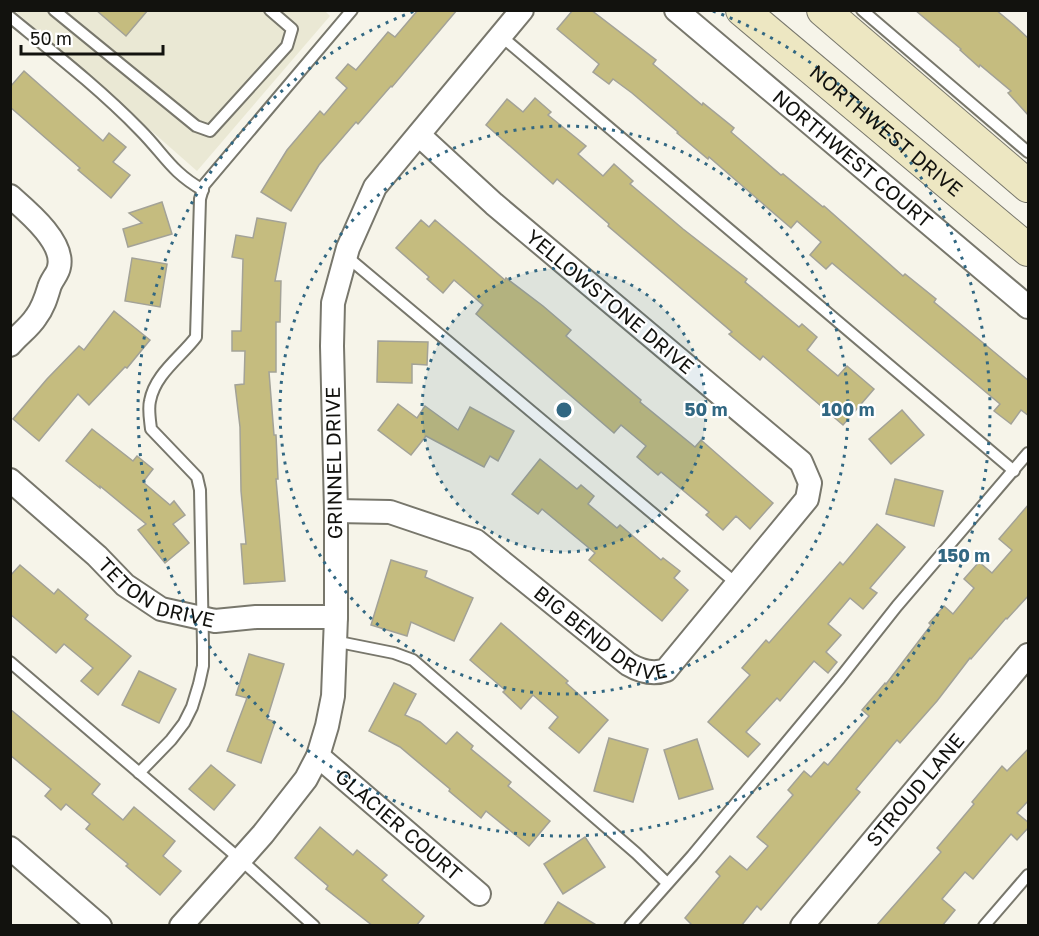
<svg xmlns="http://www.w3.org/2000/svg" width="1039" height="936" font-family="'Golos Text',sans-serif">
<rect width="100%" height="100%" fill="#f6f4e9"/>
<polygon fill="#eae8d4" points="324,10 330,16 197,171 15,11"/>
<g fill="#c5bc7f" stroke="#a3a297" stroke-width="1.5">
<polygon points="96,10 148,10 126,36"/>
<polygon points="418,10 457,10 392,87 391,86 358,124 356,122 319,165 291,211 261,192 287,150 320,111 324,115 347,88 336,78 348,64 356,70 388,32 395,37"/>
<polygon points="573,10 591,10 656,60 653,64 702,105 703,103 734,128 731,132 781,175 783,174 823,207 824,206 903,276 905,274 936,299 934,302 1029,381 1029,416 1021,410 1011,424 994,411 1000,404 832,263 826,269 810,255 821,242 797,221 791,228 709,157 708,159 677,133 678,132 632,93 613,79 609,84 593,72 599,64 557,29"/>
<polygon points="915,10 996,10 1014,25 1029,39 1029,116 1008,93 1011,91 980,65 979,67 960,50 961,49"/>
<polygon points="24,71 103,141 109,133 126,147 113,162 130,175 111,198 78,170 80,168 10,107 10,87"/>
<polygon points="535,98 551,112 548,115 586,146 578,154 603,176 614,164 633,181 630,184 683,229 747,279 745,282 799,327 802,324 817,337 807,350 838,376 847,366 874,389 843,425 763,356 760,360 729,334 732,332 608,226 609,224 557,179 553,184 486,125 507,99 523,112"/>
<polygon points="162,202 172,234 128,247 123,229 142,223 129,213"/>
<polygon points="257,218 286,223 275,281 281,281 280,322 276,322 276,372 269,372 274,435 276,435 278,479 276,479 285,581 244,584 241,544 246,544 241,491 240,427 235,385 244,384 245,351 232,351 232,331 241,331 243,259 232,257 236,235 253,238"/>
<polygon points="421,220 429,227 435,220 505,280 506,278 543,306 571,330 566,336 641,400 640,402 695,447 701,440 773,503 750,529 736,516 723,530 706,515 709,512 661,472 658,475 637,457 646,446 621,425 614,433 476,314 483,305 454,280 443,293 427,279 429,277 396,248"/>
<polygon points="132,258 167,264 160,307 125,301"/>
<polygon points="114,311 150,340 127,368 125,367 89,405 78,394 39,441 13,419 47,379 79,346 84,350"/>
<polygon points="378,341 428,342 427,365 412,364 412,383 377,382"/>
<polygon points="398,404 417,418 425,406 458,430 470,407 514,431 498,461 490,456 484,467 426,436 411,455 378,430"/>
<polygon points="902,410 924,435 891,464 869,439"/>
<polygon points="92,429 133,461 137,456 153,469 143,482 170,505 174,501 185,515 173,524 189,543 165,563 138,530 146,524 100,486 100,488 66,461"/>
<polygon points="540,459 577,489 581,485 594,496 588,504 617,528 620,525 661,560 663,558 680,571 674,578 688,590 662,621 589,560 595,553 542,509 538,514 512,494"/>
<polygon points="895,479 943,491 934,526 886,514"/>
<polygon points="1029,504 1029,595 1007,619 1006,618 971,659 970,658 937,701 900,743 897,740 856,789 860,792 761,910 757,906 741,926 693,926 685,918 720,876 716,872 730,856 747,870 768,846 757,837 793,795 788,790 804,771 811,777 824,762 828,765 869,716 862,710 885,683 886,684 931,625 929,623 944,606 953,614 974,588 964,579 979,562 992,573 1012,550 999,539"/>
<polygon points="877,524 905,547 870,588 877,593 863,609 850,598 828,624 841,635 826,652 837,662 828,673 814,661 780,701 777,698 746,732 760,744 748,757 708,722 750,675 742,668 766,640 769,643 840,562 843,565"/>
<polygon points="391,560 427,571 425,577 473,598 454,641 411,622 407,636 371,625"/>
<polygon points="20,565 54,594 58,589 88,615 85,619 131,656 98,695 81,681 93,668 64,644 56,653 10,614 10,576"/>
<polygon points="501,623 568,681 566,683 608,720 579,753 549,728 558,717 533,695 521,709 503,692 505,690 470,660"/>
<polygon points="249,654 284,664 267,719 275,722 261,763 227,751 247,698 236,695"/>
<polygon points="139,671 176,689 159,723 122,705"/>
<polygon points="394,683 416,694 405,715 420,722 446,744 457,732 473,746 471,749 511,782 508,786 550,821 529,846 486,811 481,818 449,791 450,789 400,747 369,731"/>
<polygon points="10,709 100,784 92,794 123,820 134,807 175,841 163,856 181,871 160,895 126,866 128,864 86,829 90,824 66,804 61,810 45,796 51,789 10,755"/>
<polygon points="609,738 648,749 633,802 594,791"/>
<polygon points="697,739 713,789 679,799 664,750"/>
<polygon points="1029,748 1029,800 1017,813 1029,823 1029,827 1017,840 1011,834 973,879 965,872 942,899 955,910 942,926 876,926 941,852 937,848 974,804 972,802 1002,766 1007,771"/>
<polygon points="211,765 235,785 214,810 189,789"/>
<polygon points="320,827 353,855 357,850 387,875 382,880 424,916 416,926 373,926 326,889 328,886 295,858"/>
<polygon points="585,837 605,867 563,894 544,864"/>
<polygon points="558,902 598,926 543,926"/>
</g>
<g fill="none" stroke-linecap="round" stroke-linejoin="round">
<defs>
<g id="lane">
<polyline points="54,10 196,126 210,131 287,46 292,29 270,10"/>
<polyline points="862,10 1028,152"/>
<path d="M10,17C54,53 100,89 140,130C164,154 171,172 203,190"/>
<polyline points="501,36 1014,471"/>
<polyline points="346,256 737,584"/>
<polyline points="334,641 394,653 413,660 636,853 667,883"/>
<polyline points="10,662 241,860 314,926"/>
<path d="M139,773L171,740L184,723L192,707L199,684L203,666V646L200,490L197,477L151,429C150,420 148,409 150,401C155,374 181,357 196,337L200,199L204,185L352,10"/>
<polyline points="630,926 692,856 840,678 897,606 1028,453"/>
<polyline points="984,926 1028,875"/>
</g>
<g id="street">
<path id="s1" d="M676,10L1028,307"/>
<path d="M10,196C27,211 65,242 59,267C58,274 51,280 49,288C46,298 43,308 36,317C29,328 18,335 10,345"/>
<path id="s2" d="M10,480L97,556L125,585L161,609L215,621L256,617H336"/>
<path id="s3" d="M336,511L390,512L476,541L628,664C640,671 653,675 666,670L807,499L810,483L801,462L494,204L419,135"/>
<path id="s4" d="M318,756L479,894"/>
<polyline points="10,848 100,926"/>
<polyline points="181,926 263,834 306,779 318,756 327,726 333,696 336,617 336,511 332,346 333,303 348,248 375,187 522,10"/>
<path id="s5" d="M802,926L1028,655"/>
</g>
<g id="secondary">
<path id="s6" d="M742,10L1028,250"/>
<polyline points="823,10 1028,186"/>
</g>
</defs>
<use href="#lane" stroke="#78776c" stroke-width="14"/>
<use href="#street" stroke="#78776c" stroke-width="26"/>
<use href="#secondary" stroke="#78776c" stroke-width="34"/>
<use href="#lane" stroke="#fff" stroke-width="10"/>
<use href="#street" stroke="#fff" stroke-width="22"/>
<use href="#secondary" stroke="#ede7c2" stroke-width="32"/>
</g>
<circle cx="564" cy="410" r="142" fill="#316782" fill-opacity=".12"/>
<g fill="none" stroke="#316782" stroke-width="3" stroke-dasharray="3 6">
<circle cx="564" cy="410" r="142"/>
<circle cx="564" cy="410" r="284"/>
<path d="M713 11A426 426 0 1 1 415 11"/>
</g>
<g text-anchor="middle" stroke-width="4.5" stroke-linejoin="round" paint-order="stroke">
<g font-size="20" fill="#12120e" stroke="#fff">
<text dy="7" stroke="none"><textPath href="#s6" startOffset="188">NORTHWEST DRIVE</textPath></text>
<text dy="7" stroke="none"><textPath href="#s1" startOffset="231">NORTHWEST COURT</textPath></text>
<text transform="translate(610 302) rotate(40)" y="7">YELLOWSTONE DRIVE</text>
<text transform="translate(334 463) rotate(-91)" y="7">GRINNEL DRIVE</text>
<text dy="7" stroke="none"><textPath href="#s2" startOffset="188">TETON DRIVE</textPath></text>
<text dy="7" stroke="none"><textPath href="#s3" startOffset="302">BIG BEND DRIVE</textPath></text>
<text dy="7" stroke="none"><textPath href="#s5" startOffset="177">STROUD LANE</textPath></text>
<text dy="7" stroke="none"><textPath href="#s4" startOffset="106">GLACIER COURT</textPath></text>
</g>
</g>
<circle cx="564" cy="410" r="9" fill="#316782" stroke="#fff" stroke-width="3"/>
<g font-size="18" text-anchor="middle" font-weight="bold" fill="#316782" stroke="#fff" stroke-width="4.5" stroke-linejoin="round" paint-order="stroke">
<text x="706" y="416">50 m</text>
<text x="848" y="416">100 m</text>
<text x="964" y="562">150 m</text>
</g>
<rect width="1039" height="936" fill="none" stroke="#12120e" stroke-width="24"/>
<path d="M21 45v9h142v-9" fill="none" stroke="#12120e" stroke-width="3"/>
<text x="30" y="45" font-size="18" fill="#12120e" stroke="#ffffff" stroke-width="4.5" paint-order="stroke">50 m</text>
</svg>
